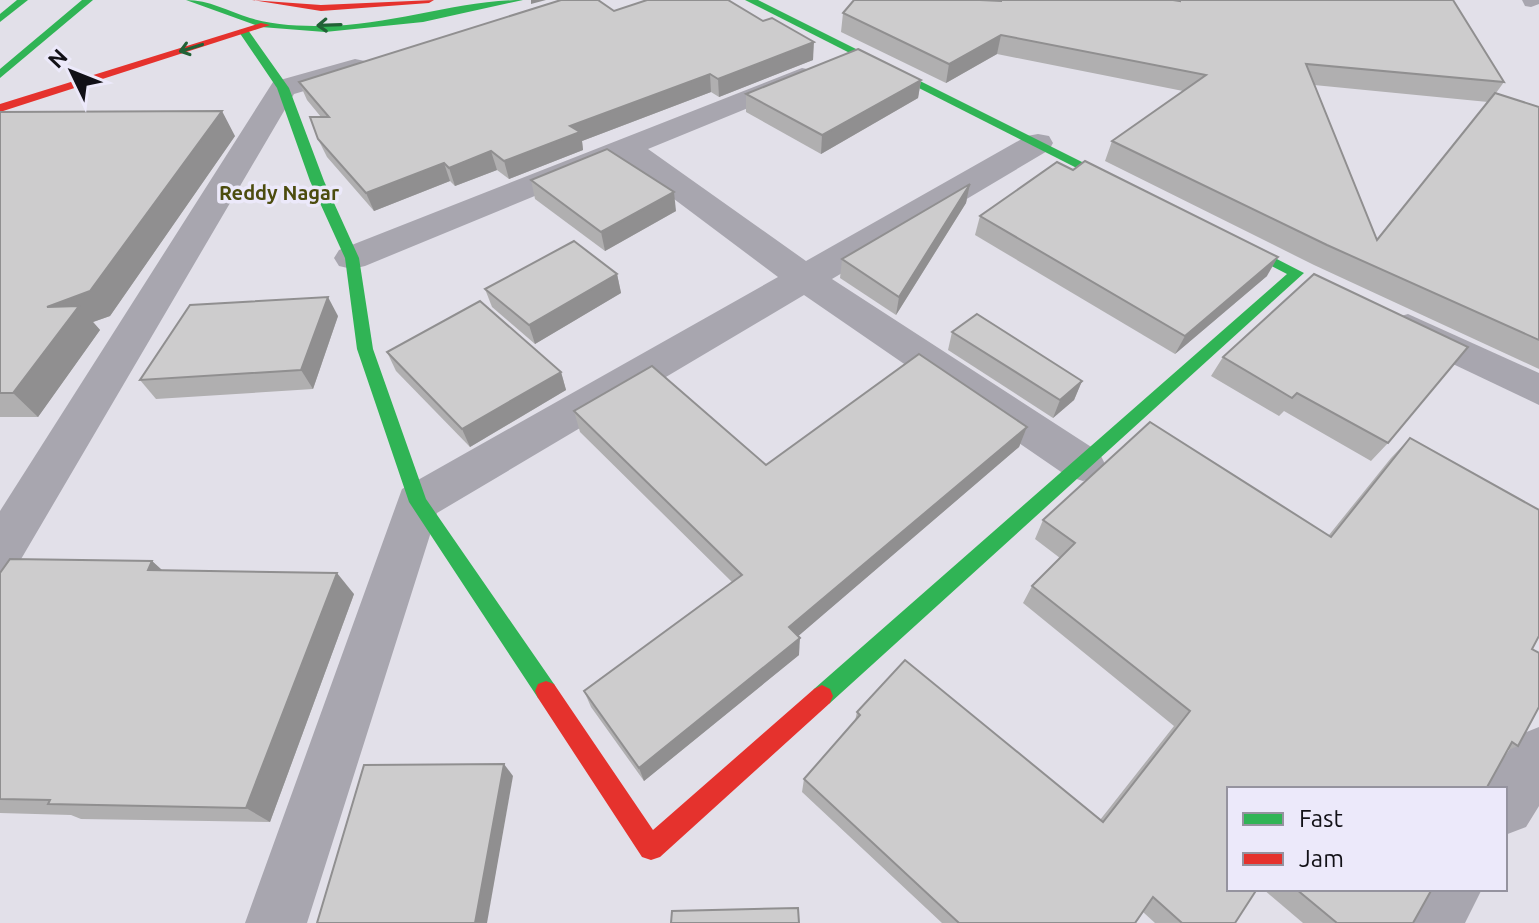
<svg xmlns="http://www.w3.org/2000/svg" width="1539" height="923" font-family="Ubuntu,sans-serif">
<rect width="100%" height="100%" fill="#e2e0e9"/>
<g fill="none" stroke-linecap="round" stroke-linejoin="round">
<polygon fill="#a8a6af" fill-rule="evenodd" points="1522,0 1539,0 1539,4 1531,7 1525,6"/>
<g fill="#a8a6af" fill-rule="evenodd">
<polygon points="355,59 365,61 369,67 365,73 294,94 17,566 0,572 0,511 273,82"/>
<polygon points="802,68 812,70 816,76 812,82 648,149 806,261 1027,136 1038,134 1049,136 1053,143 1049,150 832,279 1099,452 1105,464 1099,476 1083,481 1067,476 804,295 437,513 307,923 245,923 402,489 778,277 622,160 365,266 352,269 339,266 334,258 339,250"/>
<polygon points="1408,314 1539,373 1539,405 1394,336 1389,327 1394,318"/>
<polygon points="1539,727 1539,806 1526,827 1505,835 1505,789 1483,789 1519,735"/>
<polygon points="1415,889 1482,889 1465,923 1399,923"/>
</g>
<g fill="#30b455" fill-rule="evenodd">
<polygon points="17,0 28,0 0,22 0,14"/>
<polygon points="82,0 93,0 0,78 0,69"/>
<path d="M186,0C209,0 228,11 250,18C273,25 299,26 323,26C391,26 457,0 523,0L423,22L325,32L261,27Z"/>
<polygon points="745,0 758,0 1140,191 1133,195 1128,194"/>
<polygon points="240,30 248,30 289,88 324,181 359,258 373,349 426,499 554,684 557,691 554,698 546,701 538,698 409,502 357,349 345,258 310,181 277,88 239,32"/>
<polygon points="1220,230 1304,273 830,703 822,707 814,703 811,696 814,689 1287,274 1215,237 1213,234"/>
</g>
<g fill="#e5322d" fill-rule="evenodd">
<polygon points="252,0 321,5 434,0 429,3 321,11"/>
<polygon points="261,23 270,25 0,112 0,104"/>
<polygon points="546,681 554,684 653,830 814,689 822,685 830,689 833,696 830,703 660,857 651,860 642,857 538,698 535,691 538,684"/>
</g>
</g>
<g fill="#b0afb0" fill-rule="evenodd">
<path d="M1001,0H1453L1504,82L1496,93L1539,107V369L1314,265L1105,161L1112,141L1183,91L997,54L946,83L841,32L843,13L1001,1ZM1314,85L1488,102L1377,240Z"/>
<polygon points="614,11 813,60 719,97 711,92 582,141 583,150 509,179 497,170 455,186 450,181 374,211 327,157 318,139 321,117 307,100 299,82"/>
<polygon points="921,80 918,98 821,154 746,112 746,94"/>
<polygon points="0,112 235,136 110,316 93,322 100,330 38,417 0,417"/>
<polygon points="1073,170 1267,276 1175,354 975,235 980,216"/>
<polygon points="531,180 676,211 605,251 535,199"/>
<polygon points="970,184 966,203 896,315 840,278 842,259"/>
<polygon points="617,274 621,293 535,344 492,307 485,289"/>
<polygon points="1314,274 1388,443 1371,461 1284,411 1279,416 1211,376 1223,357"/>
<polygon points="338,316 313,389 156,399 140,380"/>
<polygon points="952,332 1082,381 1074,400 1053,418 948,350"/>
<polygon points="387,352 561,372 566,390 470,447 396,371"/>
<polygon points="574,411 766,465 1027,427 1019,447 798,636 799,655 644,781 591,707 584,691 732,582 580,432"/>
<polygon points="1410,438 1532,649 1518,746 1506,751 1229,789 1235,923 1155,923 1143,912 1136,923 942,923 802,792 804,779 855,721 857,712 1100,820 1174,726 1023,603 1032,586 1060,558 1035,539 1043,520 1329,535 1391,458"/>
<polygon points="152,561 162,570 354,594 270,822 81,819 71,815 0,813 0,573"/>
<polygon points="1263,889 1432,889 1413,923 1303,923"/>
</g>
<g fill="#908f90">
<polygon points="531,0 546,0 531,4"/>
<polygon points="1001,35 997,54 946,83 949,64"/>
<polygon points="814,42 813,60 719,97 718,79"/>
<polygon points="710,74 711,92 582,141 583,150 509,179 504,161 570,126"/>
<polygon points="921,80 918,98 821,154 822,135"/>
<polygon points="222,111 235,136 110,316 93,322 100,330 38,417 13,393 47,307"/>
<polygon points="491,151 497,170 455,186 449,168"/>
<polygon points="444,163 450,181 374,211 366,193"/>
<polygon points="970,184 966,203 896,315 899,297"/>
<polygon points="674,192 676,211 605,251 601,232"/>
<polygon points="1278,257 1267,276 1175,354 1185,336"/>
<polygon points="617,274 621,293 535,344 529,325"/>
<polygon points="328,297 338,316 313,389 301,370"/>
<polygon points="561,372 566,390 470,447 462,429"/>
<polygon points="1082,381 1074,400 1053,418 1060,400"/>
<polygon points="1027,427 1019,447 789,644 789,627"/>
<polygon points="152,561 176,583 148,570"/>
<polygon points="337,573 354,594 270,822 246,808"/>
<polygon points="800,638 799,655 644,781 639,768"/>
<polygon points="504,764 513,776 487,923 475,923"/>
</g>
<g fill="#cdcccd" stroke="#908f90" stroke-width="2">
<polygon points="561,0 598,0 614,11 647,0 728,0 763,21 772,18 814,42 718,79 710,74 570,126 580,132 504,161 491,151 449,168 444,163 366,193 318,139 310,117 329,117 299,82"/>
<polygon points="854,0 980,0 1001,1 1001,0 1173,0 1180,1 1180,0 1453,0 1504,82 1306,64 1377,240 1495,93 1539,107 1539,340 1327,245 1112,141 1206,75 1001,35 949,64 843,13"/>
<polygon points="858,49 921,80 822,135 746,94"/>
<polygon points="222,111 90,291 47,307 79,306 13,393 0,393 0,112"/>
<polygon points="607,149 674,192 601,232 531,180"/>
<polygon points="1085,161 1278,257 1185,336 980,216 1057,162 1073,170"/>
<polygon points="970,184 899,297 842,259"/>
<polygon points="574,241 617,274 529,325 485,289"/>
<polygon points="1314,274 1468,347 1388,443 1297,393 1292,398 1223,357"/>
<polygon points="328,297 301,370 140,380 190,305"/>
<polygon points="480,301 561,372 462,429 387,352"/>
<polygon points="977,314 1082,381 1060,400 952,332"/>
<polygon points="919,354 1027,427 789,627 800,638 639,768 584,691 742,575 574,411 652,366 766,465"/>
<polygon points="1150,422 1331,537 1410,438 1539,510 1539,636 1532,649 1539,653 1539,707 1518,746 1512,742 1486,789 1229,789 1229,889 1257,889 1235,923 1182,923 1153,897 1135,923 959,923 804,779 860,715 857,712 905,660 1103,822 1190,711 1032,586 1075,543 1043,520"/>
<polygon points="10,559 152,561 148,570 337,573 246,808 48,804 50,800 0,799 0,573"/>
<polygon points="504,764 475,923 317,923 364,765"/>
<polygon points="1296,889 1432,889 1413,923 1337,923"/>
<polygon points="798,908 799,923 671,923 672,911"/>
</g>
<defs><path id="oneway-shaft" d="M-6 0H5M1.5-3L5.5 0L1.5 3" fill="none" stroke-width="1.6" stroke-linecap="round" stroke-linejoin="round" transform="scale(2)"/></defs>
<g stroke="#216236">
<use href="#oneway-shaft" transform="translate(329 25) rotate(178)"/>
<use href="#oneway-shaft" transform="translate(191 48) rotate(163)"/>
</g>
<g text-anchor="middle" stroke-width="7" stroke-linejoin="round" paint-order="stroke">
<g font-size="20" font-weight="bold" fill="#4c4c0e" stroke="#ece9fa">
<text x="279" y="200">Reddy Nagar</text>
</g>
</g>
<rect x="1227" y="787" width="280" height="104" fill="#ece9fa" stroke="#95939f" stroke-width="2"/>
<rect x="1243" y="813" width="40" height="12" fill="#30b455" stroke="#95939f" stroke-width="2"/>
<text x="1299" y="827" font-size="24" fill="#121117">Fast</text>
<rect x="1243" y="853" width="40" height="12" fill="#e5322d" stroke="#95939f" stroke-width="2"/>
<text x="1299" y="867" font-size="24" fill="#121117">Jam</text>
<g transform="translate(72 72) rotate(313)" stroke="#ece9fa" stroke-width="6" paint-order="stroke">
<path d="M0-6L14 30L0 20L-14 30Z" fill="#121117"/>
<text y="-12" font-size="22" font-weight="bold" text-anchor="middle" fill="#121117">N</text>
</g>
</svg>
